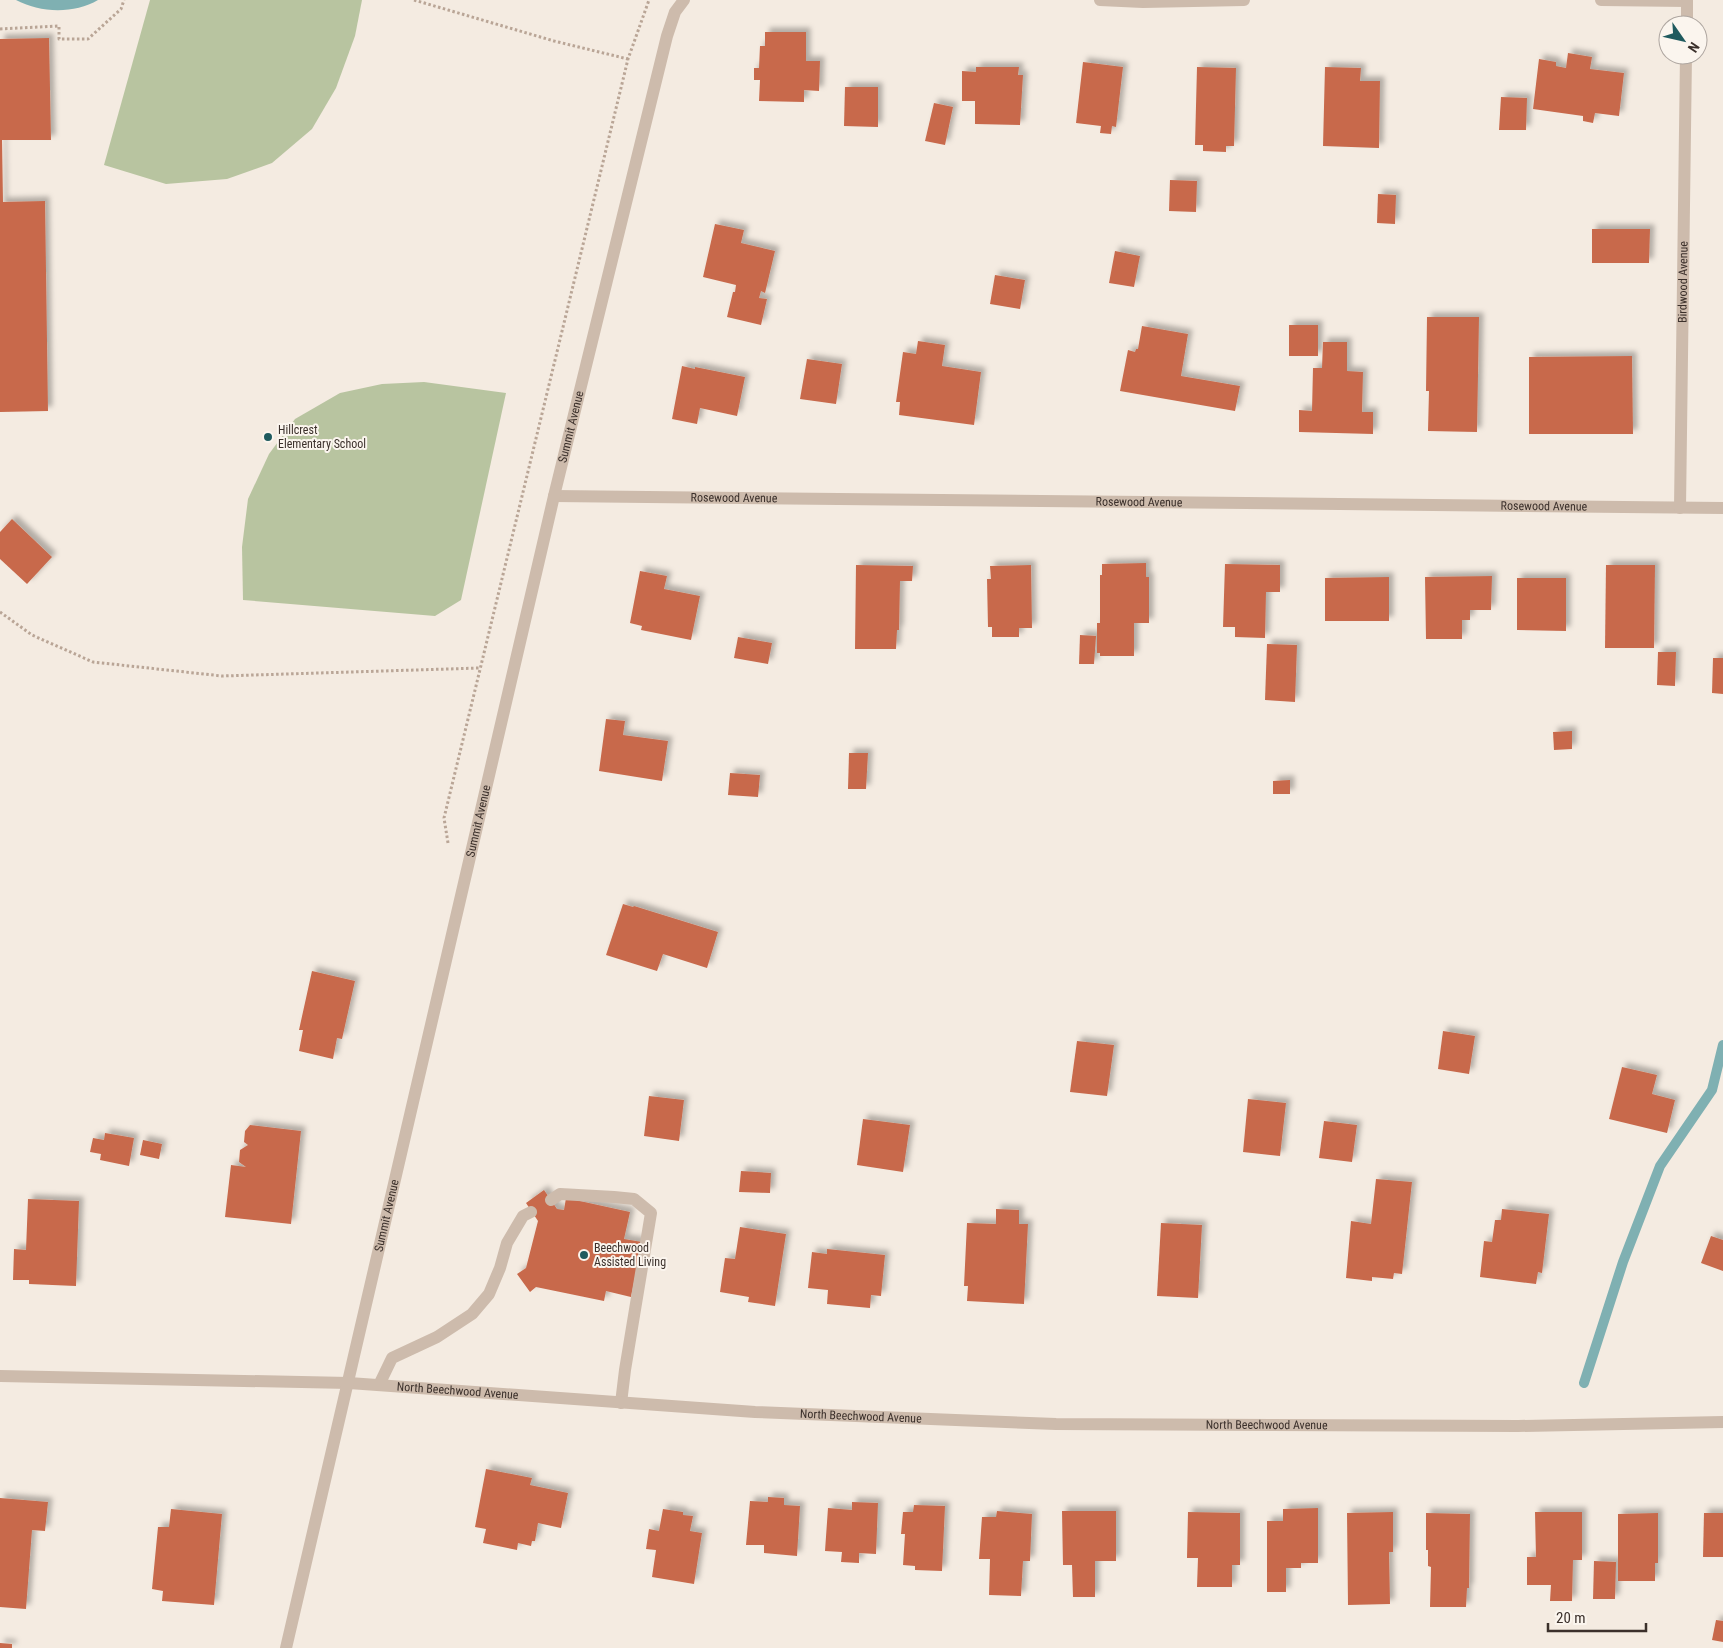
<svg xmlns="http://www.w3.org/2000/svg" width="1723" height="1648" font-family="'Roboto Condensed',sans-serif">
<defs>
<filter id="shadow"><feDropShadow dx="4.5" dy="-4.5" stdDeviation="2.5" flood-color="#0004"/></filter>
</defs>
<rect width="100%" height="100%" fill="#f4ebe1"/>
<g fill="#b8c4a0">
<polygon points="150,0 362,0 355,36 336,88 312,129 272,163 227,179 166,184 104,165"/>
<polygon points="424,382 506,393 461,600 435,616 243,600 242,547 248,499 269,454 295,419 340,393 382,384"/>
</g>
<path fill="#7fb0b2" d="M16,0H98C74,14 40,13 16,0Z"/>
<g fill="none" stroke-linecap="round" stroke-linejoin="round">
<polyline stroke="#7fb0b2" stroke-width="10" points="1584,1383 1623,1262 1660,1166 1712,1090 1723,1045"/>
</g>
<g fill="#c8694b" filter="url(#shadow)">
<polygon points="765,32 806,32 806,61 820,61 819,91 804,90 804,102 759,101 760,80 754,80 754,68 759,68 760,46 765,46"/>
<polygon points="49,38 51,140 2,140 3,202 45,201 48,411 0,412 0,39"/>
<polygon points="1568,53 1592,57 1590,69 1624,73 1619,116 1595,113 1593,123 1583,121 1583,116 1533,109 1539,59 1556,62 1556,66 1566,68"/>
<polygon points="1083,62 1123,67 1116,127 1112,126 1111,134 1100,133 1101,126 1076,123"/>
<polygon points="976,67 1019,67 1018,75 1023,75 1020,125 975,124 975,101 962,101 962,71 976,72"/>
<polygon points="1197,67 1236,68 1234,146 1226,146 1226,152 1203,151 1203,145 1195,145"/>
<polygon points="1325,67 1361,68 1360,81 1380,81 1379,148 1323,146"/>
<polygon points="845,87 878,87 878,127 844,126"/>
<polygon points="1501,97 1527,98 1526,130 1499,130"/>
<polygon points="934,103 953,107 945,145 925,141"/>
<polygon points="1170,180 1197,181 1196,212 1169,211"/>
<polygon points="1378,194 1396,195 1395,224 1377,223"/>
<polygon points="715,224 744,230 741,243 775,251 765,293 761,291 759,298 767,299 761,325 727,317 733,292 735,292 736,285 703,277"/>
<polygon points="1592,229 1650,229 1649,263 1592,263"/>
<polygon points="1115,251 1140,256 1134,287 1109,283"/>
<polygon points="995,275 1025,280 1020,309 990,304"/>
<polygon points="1427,317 1479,317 1477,432 1428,431 1429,391 1426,391"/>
<rect x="1289" y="325" width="29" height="31"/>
<polygon points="1142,326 1188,334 1181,376 1240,386 1235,411 1120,391 1128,350 1135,352 1136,349 1138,349"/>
<polygon points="918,341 945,345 942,366 981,372 974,425 899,415 900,402 896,402 903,352 916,354"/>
<polygon points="1323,342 1347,342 1347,371 1363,372 1362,412 1373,412 1373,434 1299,432 1299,410 1312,411 1313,368 1322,368"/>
<polygon points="1632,356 1633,434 1529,434 1529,357"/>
<polygon points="807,359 842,364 836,404 800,399"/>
<polygon points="682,366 695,369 695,367 745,377 737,416 700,408 697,424 672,419"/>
<polygon points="12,519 52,557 27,584 0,559 0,532"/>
<polygon points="1146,563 1146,577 1149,577 1149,623 1134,623 1134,656 1100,656 1100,653 1097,653 1097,623 1100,623 1100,575 1102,575 1102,564"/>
<polygon points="1225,564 1280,565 1280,592 1266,592 1265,638 1235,637 1235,627 1223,627"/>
<polygon points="856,565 913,566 912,581 900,581 899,630 897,630 896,649 855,649"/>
<polygon points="1031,565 1032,628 1019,628 1019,637 992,637 992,627 988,627 987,579 991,579 990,566"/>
<polygon points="1606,565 1655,565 1654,648 1605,648"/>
<polygon points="640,571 667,576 664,589 700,596 691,640 641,630 642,626 630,623"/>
<polygon points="1492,576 1491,610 1470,610 1470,620 1462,620 1462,639 1426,639 1425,577"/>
<polygon points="1389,577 1389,621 1325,621 1325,578"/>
<polygon points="1517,578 1566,578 1566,631 1517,630"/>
<polygon points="1080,635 1096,636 1094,664 1079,664"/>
<polygon points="738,637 772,643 768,664 734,658"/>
<polygon points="1267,644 1297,645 1295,702 1265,700"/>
<polygon points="1658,652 1676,652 1675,686 1657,685"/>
<polygon points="1713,658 1723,658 1723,694 1712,693"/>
<polygon points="606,719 625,721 623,735 668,741 662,781 599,771"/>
<polygon points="1572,731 1572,749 1554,750 1553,732"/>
<polygon points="849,753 868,753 866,789 848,789"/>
<polygon points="730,773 760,775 758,797 728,795"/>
<polygon points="1290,780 1290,794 1273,794 1273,781"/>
<polygon points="623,904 633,907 634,906 718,932 707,968 663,954 657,971 606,955"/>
<polygon points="312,971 355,981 342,1039 337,1038 333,1059 299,1051 303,1030 299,1030"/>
<polygon points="1443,1031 1475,1036 1469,1074 1438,1069"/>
<polygon points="1077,1041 1114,1045 1107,1096 1070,1092"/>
<polygon points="1622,1067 1657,1075 1652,1094 1675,1100 1667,1133 1609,1119"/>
<polygon points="649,1096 684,1100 679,1141 644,1136"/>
<polygon points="1248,1099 1286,1103 1280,1156 1243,1152"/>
<polygon points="863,1119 910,1125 903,1172 857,1165"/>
<polygon points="1324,1121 1357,1125 1352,1162 1319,1158"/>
<polygon points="250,1125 301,1131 291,1224 225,1217 231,1165 246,1167 239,1162 240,1150 248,1145 244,1142 245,1131"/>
<polygon points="105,1133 134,1138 129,1166 100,1160 101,1154 90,1152 93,1138 104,1140"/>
<polygon points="143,1140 162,1144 159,1159 140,1155"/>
<polygon points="741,1171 771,1173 770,1193 739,1192"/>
<polygon points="1376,1179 1412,1182 1402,1274 1394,1273 1393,1279 1372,1277 1372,1281 1346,1278 1351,1221 1371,1224"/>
<polygon points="544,1190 557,1209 564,1210 566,1198 630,1212 624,1239 642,1242 631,1297 606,1291 604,1301 536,1287 530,1292 517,1274 526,1268 538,1221 526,1203"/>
<polygon points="28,1199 79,1201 76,1286 29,1284 29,1280 13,1280 14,1249 26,1250"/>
<polygon points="996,1209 1019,1210 1019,1224 1028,1224 1024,1304 967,1301 968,1286 964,1286 967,1223 996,1224"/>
<polygon points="1502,1209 1549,1214 1542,1273 1538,1272 1536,1284 1480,1277 1484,1241 1492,1242 1495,1220 1501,1220"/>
<polygon points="1161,1223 1202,1225 1198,1298 1157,1296"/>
<polygon points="740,1227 786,1234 775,1306 748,1302 749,1297 720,1292 725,1258 735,1259"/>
<polygon points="1711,1236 1723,1240 1723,1271 1701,1263"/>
<polygon points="827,1249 885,1255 881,1296 871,1295 870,1308 827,1304 828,1290 808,1288 812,1252 827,1254"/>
<polygon points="486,1469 532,1478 530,1485 568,1493 561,1528 538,1523 535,1541 532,1541 531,1546 518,1543 517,1550 483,1543 486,1529 475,1527"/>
<polygon points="768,1497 784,1498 784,1505 800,1506 797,1556 764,1553 764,1545 746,1545 750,1501 768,1502"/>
<polygon points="0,1498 48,1502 45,1531 32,1530 26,1609 0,1607"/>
<polygon points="852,1502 878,1503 876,1554 859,1553 859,1563 841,1562 842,1552 825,1551 828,1508 852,1510"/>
<polygon points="914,1505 945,1506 942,1571 915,1570 915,1566 903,1565 905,1534 901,1534 903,1512 913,1512"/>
<polygon points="1318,1508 1318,1563 1301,1563 1301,1568 1286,1568 1286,1592 1267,1592 1267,1521 1283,1521 1283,1509"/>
<polygon points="171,1509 222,1514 214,1605 162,1601 163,1591 152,1589 158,1527 169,1527"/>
<polygon points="663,1509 683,1512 683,1515 693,1516 690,1531 702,1533 694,1584 652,1577 656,1550 646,1549 649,1529 659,1531"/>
<polygon points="997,1511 1032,1514 1030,1561 1023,1561 1021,1596 989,1595 990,1559 979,1559 982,1517 996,1517"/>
<polygon points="1062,1511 1116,1511 1116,1561 1095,1561 1095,1597 1073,1597 1072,1565 1063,1565"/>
<polygon points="1188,1512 1240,1513 1240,1565 1232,1565 1232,1587 1197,1587 1198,1558 1187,1558"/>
<polygon points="1393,1512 1393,1552 1389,1552 1390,1604 1348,1605 1347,1513"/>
<polygon points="1535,1512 1582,1512 1582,1560 1573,1560 1572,1601 1550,1601 1551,1585 1527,1585 1527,1557 1536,1557"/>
<polygon points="1426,1513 1470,1514 1469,1588 1467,1588 1466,1607 1430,1607 1431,1567 1428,1566 1428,1550 1426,1550"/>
<polygon points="1658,1513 1658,1563 1655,1563 1655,1581 1618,1581 1618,1514"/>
<polygon points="1704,1513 1723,1513 1723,1557 1703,1557"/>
<polygon points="1594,1561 1616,1562 1615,1599 1593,1599"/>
<polygon points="1716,1620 1723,1621 1723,1642 1712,1640"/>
<polygon points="0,1643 12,1644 12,1648 0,1648"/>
</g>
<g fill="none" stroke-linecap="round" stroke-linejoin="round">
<g stroke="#b9a596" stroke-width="3" stroke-dasharray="2.5 2.5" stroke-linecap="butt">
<polyline points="414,0 554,41 628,59"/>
<polyline points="0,29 59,26 59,39 88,39 121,9 124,0"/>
<polyline points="0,612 32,635 93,662 222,676 480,668"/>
<polyline points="448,843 444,818 628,59 649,0"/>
</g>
<g stroke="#cdbbac" stroke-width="12">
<polyline points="551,1200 560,1194 614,1197 634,1199 651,1213 625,1370 621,1403"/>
<polyline points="379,1385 392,1358 437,1337 472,1314 489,1294 500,1268 507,1243 523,1216 531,1212"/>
</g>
<g stroke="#cdbbac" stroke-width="12">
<polyline points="1100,0 1143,2 1244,0"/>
<polyline points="1601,0 1687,1"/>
<polyline points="1687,25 1687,0"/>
<path id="s1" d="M554,496L1723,508"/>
<path id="s2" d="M1680,508L1686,55"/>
<path id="s3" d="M0,1376L349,1383L755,1412L1056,1424L1518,1426L1723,1422"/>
<path id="s4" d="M286,1648L554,496L667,36L675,12L684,0"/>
</g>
</g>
<g fill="#1f5a5e" stroke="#fbf5ee" stroke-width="2">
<circle cx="268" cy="437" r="5"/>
<circle cx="584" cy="1255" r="5"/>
</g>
<g text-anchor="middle" stroke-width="4" stroke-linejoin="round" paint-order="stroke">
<g font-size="12" fill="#3b302b" stroke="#fbf5ee">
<text dy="4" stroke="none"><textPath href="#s2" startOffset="226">Birdwood Avenue</textPath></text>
<text dy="4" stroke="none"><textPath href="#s4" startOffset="1254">Summit Avenue</textPath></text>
<text dy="4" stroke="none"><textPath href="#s1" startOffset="180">Rosewood Avenue</textPath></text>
<text dy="4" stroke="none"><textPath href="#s1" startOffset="585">Rosewood Avenue</textPath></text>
<text dy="4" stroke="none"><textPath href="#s1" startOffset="990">Rosewood Avenue</textPath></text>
<text dy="4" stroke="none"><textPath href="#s4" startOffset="849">Summit Avenue</textPath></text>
<text dy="4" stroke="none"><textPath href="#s4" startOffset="444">Summit Avenue</textPath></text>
<text dy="4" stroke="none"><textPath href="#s3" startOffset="458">North Beechwood Avenue</textPath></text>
<text dy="4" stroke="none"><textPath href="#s3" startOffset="862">North Beechwood Avenue</textPath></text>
<text dy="4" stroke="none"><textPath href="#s3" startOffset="1268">North Beechwood Avenue</textPath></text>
</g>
<g font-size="12" fill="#3b302b" stroke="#fbf5ee" text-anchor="start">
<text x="278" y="434">Hillcrest<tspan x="278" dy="14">Elementary School</tspan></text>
<text x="594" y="1252">Beechwood<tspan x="594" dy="14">Assisted Living</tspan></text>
</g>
</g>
<g transform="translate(1683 40) rotate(124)"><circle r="24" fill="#fbf5ee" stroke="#aea6a0"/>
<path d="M0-4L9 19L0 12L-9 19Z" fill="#1f5a5e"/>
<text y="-8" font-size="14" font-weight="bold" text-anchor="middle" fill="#3b302b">N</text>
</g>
<path d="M1548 1623v8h98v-8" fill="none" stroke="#3b302b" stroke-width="2.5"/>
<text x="1556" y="1623" font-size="15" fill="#3b302b" stroke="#fbf5ee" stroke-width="4" paint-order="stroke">20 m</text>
</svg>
